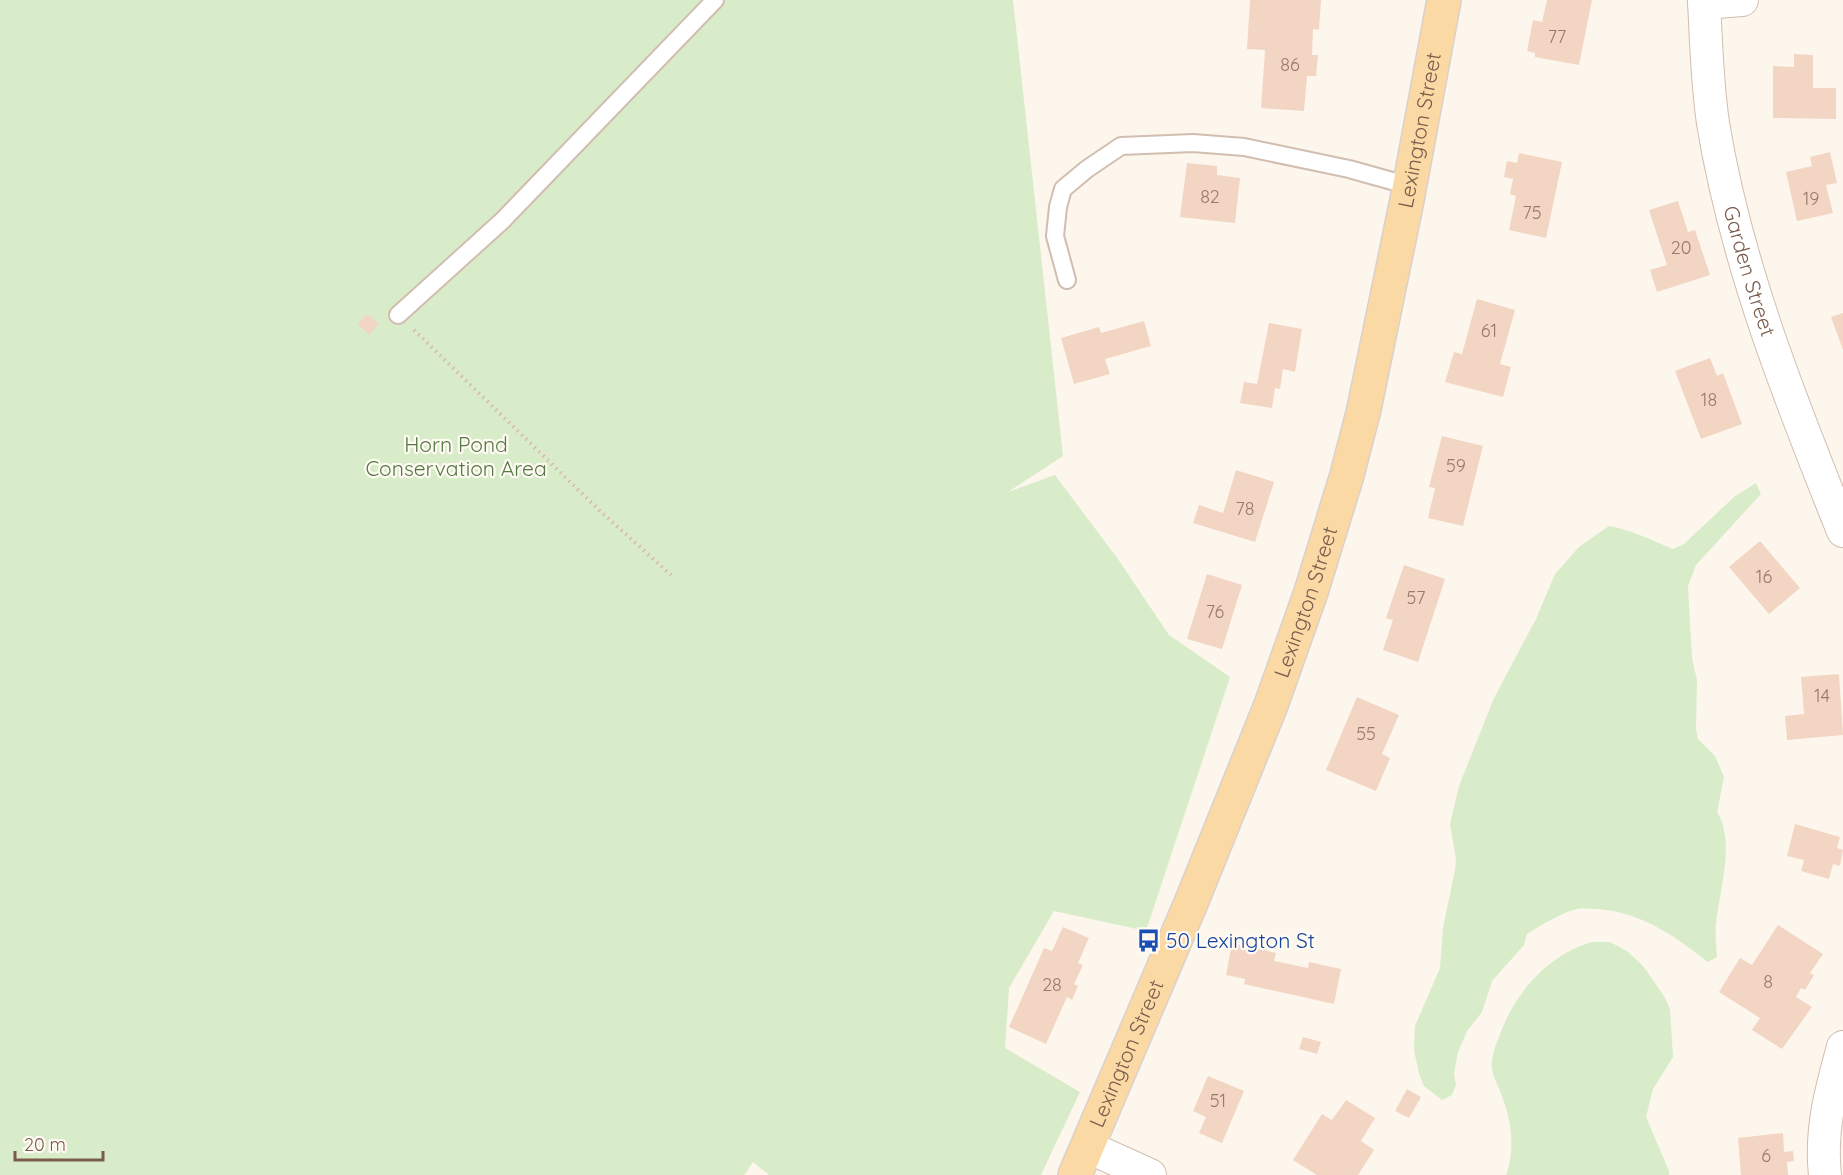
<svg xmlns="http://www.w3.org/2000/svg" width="1843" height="1175" font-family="Quicksand,sans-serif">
<rect width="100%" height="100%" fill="#fdf6ec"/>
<g fill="#d8ecc9">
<polygon points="0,0 1013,0 1063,456 1008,492 1055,475 1118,559 1169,635 1230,677 1146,931 1054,911 1009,988 1005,1048 1080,1092 1041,1175 769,1175 753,1162 744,1175 0,1175"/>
<path d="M1756,483L1761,494L1696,565L1688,586L1692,658L1697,680L1696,729L1698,739L1715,756L1724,777L1717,812C1736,842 1719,891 1716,924C1715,934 1716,946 1717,957L1708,962C1675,936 1639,911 1596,909C1590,909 1583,908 1577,909C1559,914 1543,924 1527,934L1524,945L1492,981L1482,1012L1467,1031L1458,1052L1454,1074L1456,1085L1452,1095L1442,1100L1424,1086L1419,1074L1414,1050L1415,1026L1440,968L1443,928L1455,870L1456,859L1450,824L1459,786L1494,698L1536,619L1555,574L1579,547L1609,526C1632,530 1651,540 1673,549L1684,544L1734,497Z"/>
<path d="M1592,942H1610L1627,951L1643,966L1664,996L1670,1009L1673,1057L1653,1089L1646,1117L1669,1171V1175H1506C1515,1150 1512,1124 1503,1099C1500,1089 1493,1078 1492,1068C1491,1057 1495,1047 1499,1037C1514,994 1547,955 1592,942Z"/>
</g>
<g fill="#f3d5c3">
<polygon points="1250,0 1321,0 1319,30 1313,29 1312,55 1318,55 1316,76 1307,76 1304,111 1261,108 1265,50 1247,49"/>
<polygon points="1547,0 1592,0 1579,65 1535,57 1535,53 1527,51 1533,20 1542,22"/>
<polygon points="1794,54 1813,55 1813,88 1836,88 1836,119 1773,118 1773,66 1794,67"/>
<polygon points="1830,152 1837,183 1826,185 1833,213 1797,221 1786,172 1812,166 1810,157"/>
<polygon points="1519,153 1562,162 1546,238 1509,230 1516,196 1510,194 1513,179 1504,177 1507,161 1517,163"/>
<polygon points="1187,163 1217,166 1217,175 1240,178 1235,223 1180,217"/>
<polygon points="1678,201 1688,232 1695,230 1710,275 1657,292 1650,270 1667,265 1649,210"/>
<polygon points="1477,299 1515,310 1500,364 1511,367 1503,397 1445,382 1454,352 1462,354"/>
<polygon points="1843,313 1843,350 1831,317"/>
<polygon points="367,314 379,324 369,335 358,324"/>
<polygon points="1144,321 1151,346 1105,359 1110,374 1074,384 1061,338 1099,327 1101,333"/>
<polygon points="1269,323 1302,329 1295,372 1283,369 1280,389 1275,388 1272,408 1240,403 1244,382 1257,384"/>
<polygon points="1710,358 1717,376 1723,373 1742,424 1701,439 1675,371"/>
<polygon points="1442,436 1483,446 1463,526 1428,518 1435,488 1429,487"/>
<polygon points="1236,470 1274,482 1255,542 1193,523 1199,505 1223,513"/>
<polygon points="1760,541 1800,588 1769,614 1729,567"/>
<polygon points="1404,565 1445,579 1418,662 1383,650 1393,620 1386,618"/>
<polygon points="1207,574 1242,585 1222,649 1187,639"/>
<polygon points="1839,674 1843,735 1787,740 1785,716 1804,714 1801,677"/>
<polygon points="1357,697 1399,715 1382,754 1390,758 1376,791 1326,770"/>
<polygon points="1795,824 1840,837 1837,848 1843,850 1840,866 1833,864 1829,879 1801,871 1804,860 1787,856"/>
<polygon points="1778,925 1823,954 1810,973 1814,975 1805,990 1801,988 1796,997 1812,1007 1782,1049 1752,1030 1760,1018 1719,992 1740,958 1752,965"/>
<polygon points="1063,927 1089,938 1078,963 1083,965 1074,984 1078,986 1072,1000 1067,997 1046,1044 1009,1027 1044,948 1052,951"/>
<polygon points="1232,943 1276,953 1274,961 1308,968 1309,962 1341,969 1334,1004 1244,984 1245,979 1226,975"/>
<polygon points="1303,1037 1321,1042 1317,1054 1299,1049"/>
<polygon points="1208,1076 1244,1091 1222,1143 1199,1133 1206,1117 1193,1111"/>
<polygon points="1407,1089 1421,1097 1409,1118 1395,1111"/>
<polygon points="1346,1100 1375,1118 1361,1141 1374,1150 1358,1175 1317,1175 1293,1160 1322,1114 1332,1120"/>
<polygon points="1783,1133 1784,1152 1793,1151 1794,1161 1787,1162 1788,1175 1741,1175 1738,1138"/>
</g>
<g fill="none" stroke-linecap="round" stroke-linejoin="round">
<defs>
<g id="service">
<polyline points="1067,280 1055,236 1058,207 1063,189 1087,169 1121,146 1193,143 1244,147 1349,169 1410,186"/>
<polyline points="398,315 502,221 715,0"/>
</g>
<g id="minor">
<path id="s1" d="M1704,0C1706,41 1707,82 1713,123C1736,264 1790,399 1843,531"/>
<polyline points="1704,3 1742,0"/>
<polyline points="1088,1147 1150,1175"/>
<path d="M1825,1175C1820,1130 1831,1090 1843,1047"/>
</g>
<g id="primary">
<path id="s2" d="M1075,1175L1191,903L1271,705L1311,592L1347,475L1364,409L1407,200L1444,0"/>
</g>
</defs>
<use href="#service" stroke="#d1beb0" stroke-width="20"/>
<use href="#minor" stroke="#d1beb0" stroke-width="34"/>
<use href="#primary" stroke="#dad1cd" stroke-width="36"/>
<polyline stroke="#d9b8a5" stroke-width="4" stroke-dasharray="1.5 4.5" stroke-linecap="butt" points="414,330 599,510 671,575"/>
<use href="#service" stroke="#fff" stroke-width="16"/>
<use href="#minor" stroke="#fff" stroke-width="32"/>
<use href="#primary" stroke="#fbd9a5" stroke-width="33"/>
</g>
<defs>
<symbol id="bus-bare" viewBox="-9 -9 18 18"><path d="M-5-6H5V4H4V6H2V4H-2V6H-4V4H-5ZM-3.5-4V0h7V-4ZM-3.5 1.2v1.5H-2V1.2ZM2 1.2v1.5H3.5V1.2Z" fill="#1a4fb4" stroke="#fffaf3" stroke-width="2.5" paint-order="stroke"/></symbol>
</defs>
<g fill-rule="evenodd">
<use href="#bus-bare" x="1132" y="924" width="33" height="33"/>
</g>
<g text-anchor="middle" stroke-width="4.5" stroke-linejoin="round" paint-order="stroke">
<g font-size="18" fill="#987a6a">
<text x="1557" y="43">77</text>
<text x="1290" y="71">86</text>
<text x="1210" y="203">82</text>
<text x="1811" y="205">19</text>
<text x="1532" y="219">75</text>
<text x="1681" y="254">20</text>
<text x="1489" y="337">61</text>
<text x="1709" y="406">18</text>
<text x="1456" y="472">59</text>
<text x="1245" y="515">78</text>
<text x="1764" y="583">16</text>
<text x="1416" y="604">57</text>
<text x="1215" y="618">76</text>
<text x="1822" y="702">14</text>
<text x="1366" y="740">55</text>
<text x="1768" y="988">8</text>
<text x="1052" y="991">28</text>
<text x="1218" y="1107">51</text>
<text x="1766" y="1162">6</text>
</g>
<g font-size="21" fill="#7a5c4d" stroke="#fffaf3">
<text dy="7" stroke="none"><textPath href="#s2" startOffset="1104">Lexington Street</textPath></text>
<text dy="7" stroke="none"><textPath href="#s1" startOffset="276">Garden Street</textPath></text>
<text dy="7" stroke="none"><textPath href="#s2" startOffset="618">Lexington Street</textPath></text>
<text dy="7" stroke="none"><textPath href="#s2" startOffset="132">Lexington Street</textPath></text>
</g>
<g font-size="21" fill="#537a41" stroke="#fffaf3">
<text x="456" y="452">Horn Pond<tspan x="456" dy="24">Conservation Area</tspan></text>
</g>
<g font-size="21" fill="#164399" stroke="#fffaf3" text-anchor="start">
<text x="1166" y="948">50 Lexington St</text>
</g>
</g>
<path d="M15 1151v9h88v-9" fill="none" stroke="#7a5c4d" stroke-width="3"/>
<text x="24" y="1151" font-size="18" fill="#7a5c4d" stroke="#fffaf3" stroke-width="4.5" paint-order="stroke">20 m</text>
</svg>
